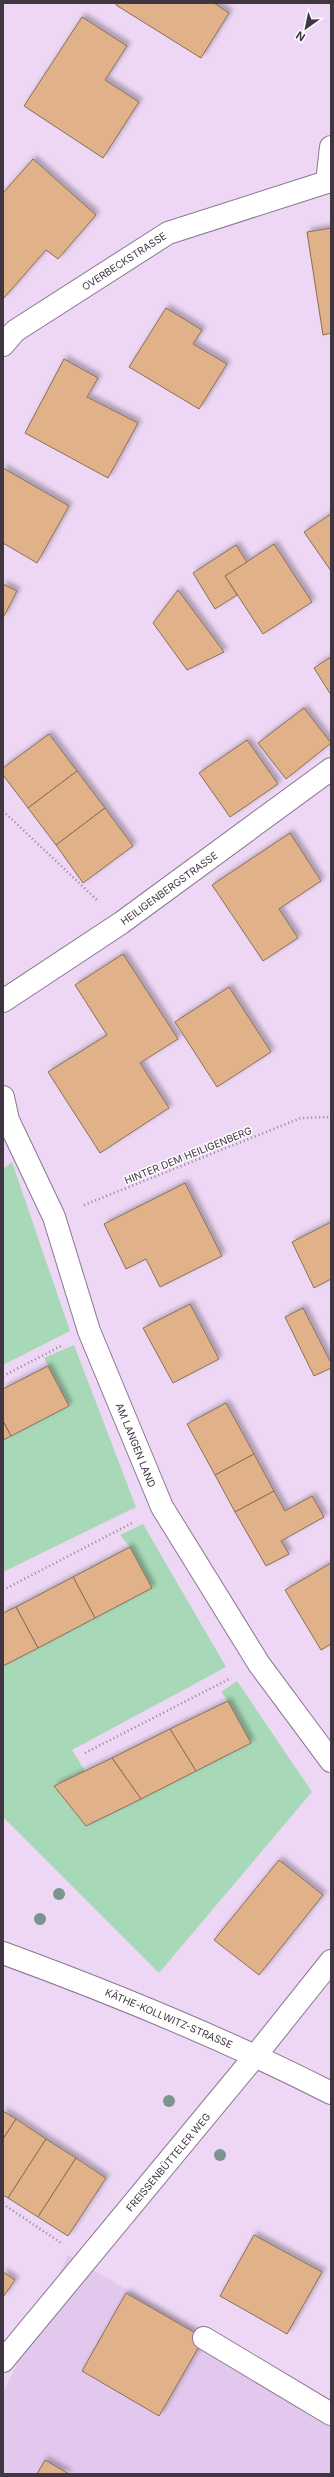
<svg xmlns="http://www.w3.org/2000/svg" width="334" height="2477" font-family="Inter,sans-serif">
<defs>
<filter id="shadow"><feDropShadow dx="3.5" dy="-3.5" stdDeviation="2" flood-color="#0004"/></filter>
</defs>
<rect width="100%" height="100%" fill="#edd7f4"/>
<polygon fill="#e2c8ec" points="68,2255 331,2410 331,2474 3,2474 3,2393"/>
<g fill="#a7d9b8">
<polygon points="12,1162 70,1331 3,1365 3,1169"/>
<polygon points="74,1345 136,1507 3,1572 3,1440 69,1406 44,1358"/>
<polygon points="143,1524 226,1667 72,1750 85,1771 54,1786 86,1826 251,1743 228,1701 221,1692 237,1681 312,1792 159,1973 3,1817 3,1666 152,1588 130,1547 120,1535"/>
</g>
<g fill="#e1b189" stroke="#896f5a" filter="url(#shadow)">
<polygon points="117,3 214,3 229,13 201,58 116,5"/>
<polygon points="82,17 127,46 105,80 139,102 103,158 24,106"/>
<polygon points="33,159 96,215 58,259 46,250 3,299 3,193"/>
<polygon points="331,228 331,333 323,335 307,232"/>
<polygon points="166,308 202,330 193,344 227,364 199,409 129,367"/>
<polygon points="64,359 98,378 87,397 138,423 108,478 25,433"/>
<polygon points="3,468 69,506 37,563 3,543"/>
<polygon points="331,514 331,571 304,532"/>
<polygon points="274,544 312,602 263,634 225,576"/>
<polygon points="236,545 247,562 225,576 237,595 215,609 193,573"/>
<polygon points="3,584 17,591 3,618"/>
<polygon points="178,590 224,652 187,670 153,623"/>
<polygon points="331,657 331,695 314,668"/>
<polygon points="304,708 331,743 286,779 258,743"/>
<polygon points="49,734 77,771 28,808 3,775 3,768"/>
<polygon points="247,740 278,784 230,817 199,773"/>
<polygon points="77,771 105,808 56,845 28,808"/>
<polygon points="105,808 133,846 83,883 56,845"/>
<polygon points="290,833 321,881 279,909 298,938 263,961 212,885"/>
<polygon points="123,954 178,1039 140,1063 169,1108 100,1153 48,1072 107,1035 75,985"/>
<polygon points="229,987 271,1052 217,1087 175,1022"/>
<polygon points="185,1183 222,1256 160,1287 146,1259 126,1269 104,1224"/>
<polygon points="331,1222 331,1279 314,1288 292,1242"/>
<polygon points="190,1304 219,1359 173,1383 143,1328"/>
<polygon points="303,1308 331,1363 331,1368 314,1376 285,1317"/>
<polygon points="48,1366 69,1406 11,1436 3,1421 3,1389"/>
<polygon points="226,1403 254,1454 215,1475 187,1424"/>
<polygon points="3,1421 11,1436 3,1440"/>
<polygon points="254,1454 274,1491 235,1512 215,1475"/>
<polygon points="274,1491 285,1511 312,1496 324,1517 281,1541 289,1554 266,1566 235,1512"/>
<polygon points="130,1547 152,1588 95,1618 73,1577"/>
<polygon points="331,1563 331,1644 321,1650 285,1590"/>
<polygon points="73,1577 95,1618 38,1648 16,1607"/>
<polygon points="16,1607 38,1648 3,1666 3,1613"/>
<polygon points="228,1701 251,1743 196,1771 170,1729"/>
<polygon points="170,1729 196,1771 141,1799 112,1758"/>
<polygon points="112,1758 141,1799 86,1826 54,1786"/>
<polygon points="279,1860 323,1895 259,1975 214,1940"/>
<polygon points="3,2111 16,2119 3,2139"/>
<polygon points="16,2119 46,2139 8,2198 3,2195 3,2139"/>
<polygon points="46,2139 76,2158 38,2217 8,2198"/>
<polygon points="76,2158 106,2178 68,2236 38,2217"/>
<polygon points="254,2235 322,2272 287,2334 220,2296"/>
<polygon points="3,2272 15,2280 3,2297"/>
<polygon points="126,2293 204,2338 159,2416 82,2371"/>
<polygon points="45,2460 69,2474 37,2474"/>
</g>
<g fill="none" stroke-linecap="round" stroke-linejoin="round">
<defs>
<g id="minor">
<polyline points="3,345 15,331 168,233 327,182 331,147"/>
<polyline points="3,1001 121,923 331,769"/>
<polyline points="3,1097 8,1120 54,1217 89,1331 162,1507 259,1664 331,1761"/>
<path d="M3,1953C115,1994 225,2039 331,2093"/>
<polyline points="204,2338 331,2414"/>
<polyline points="3,2361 256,2055 331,1961"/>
</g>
</defs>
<use href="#minor" stroke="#8a7791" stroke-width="24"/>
<g stroke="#918296" stroke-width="2.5" stroke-dasharray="1 3" stroke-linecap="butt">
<polyline points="3,811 98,901"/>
<polyline points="84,1205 301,1118 331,1117"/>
<polyline points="3,1376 61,1346"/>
<polyline points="3,1590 134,1522"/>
<polyline points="85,1753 231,1678"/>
<polyline points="3,2204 61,2243"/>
</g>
<use href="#minor" stroke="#fff" stroke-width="22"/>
</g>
<g fill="#7c948f">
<circle cx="59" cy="1894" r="6"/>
<circle cx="40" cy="1919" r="6"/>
<circle cx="169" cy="2101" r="6"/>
<circle cx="220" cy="2155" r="6"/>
</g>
<g text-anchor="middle" stroke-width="3" stroke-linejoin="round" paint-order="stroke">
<g font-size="10" fill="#3f3642" stroke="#fff">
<text transform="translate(124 261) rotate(-33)" y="4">OVERBECKSTRASSE</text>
<text transform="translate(169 888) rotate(-36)" y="4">HEILIGENBERGSTRASSE</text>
<text transform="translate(188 1155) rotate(-22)" y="4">HINTER DEM HEILIGENBERG</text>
<text transform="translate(136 1445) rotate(68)" y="4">AM LANGEN LAND</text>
<text transform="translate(169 2018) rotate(23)" y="4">KÄTHE-KOLLWITZ-STRASSE</text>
<text transform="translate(168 2162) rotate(-50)" y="4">FREISSENBÜTTELER WEG</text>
</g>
</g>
<rect width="334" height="2477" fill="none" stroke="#3f3642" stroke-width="8"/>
<g transform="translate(306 28) rotate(213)" stroke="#ffffff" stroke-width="3" paint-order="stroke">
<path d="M0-3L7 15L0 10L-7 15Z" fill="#3f3642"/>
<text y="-6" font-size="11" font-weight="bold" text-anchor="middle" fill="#3f3642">N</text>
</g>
</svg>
